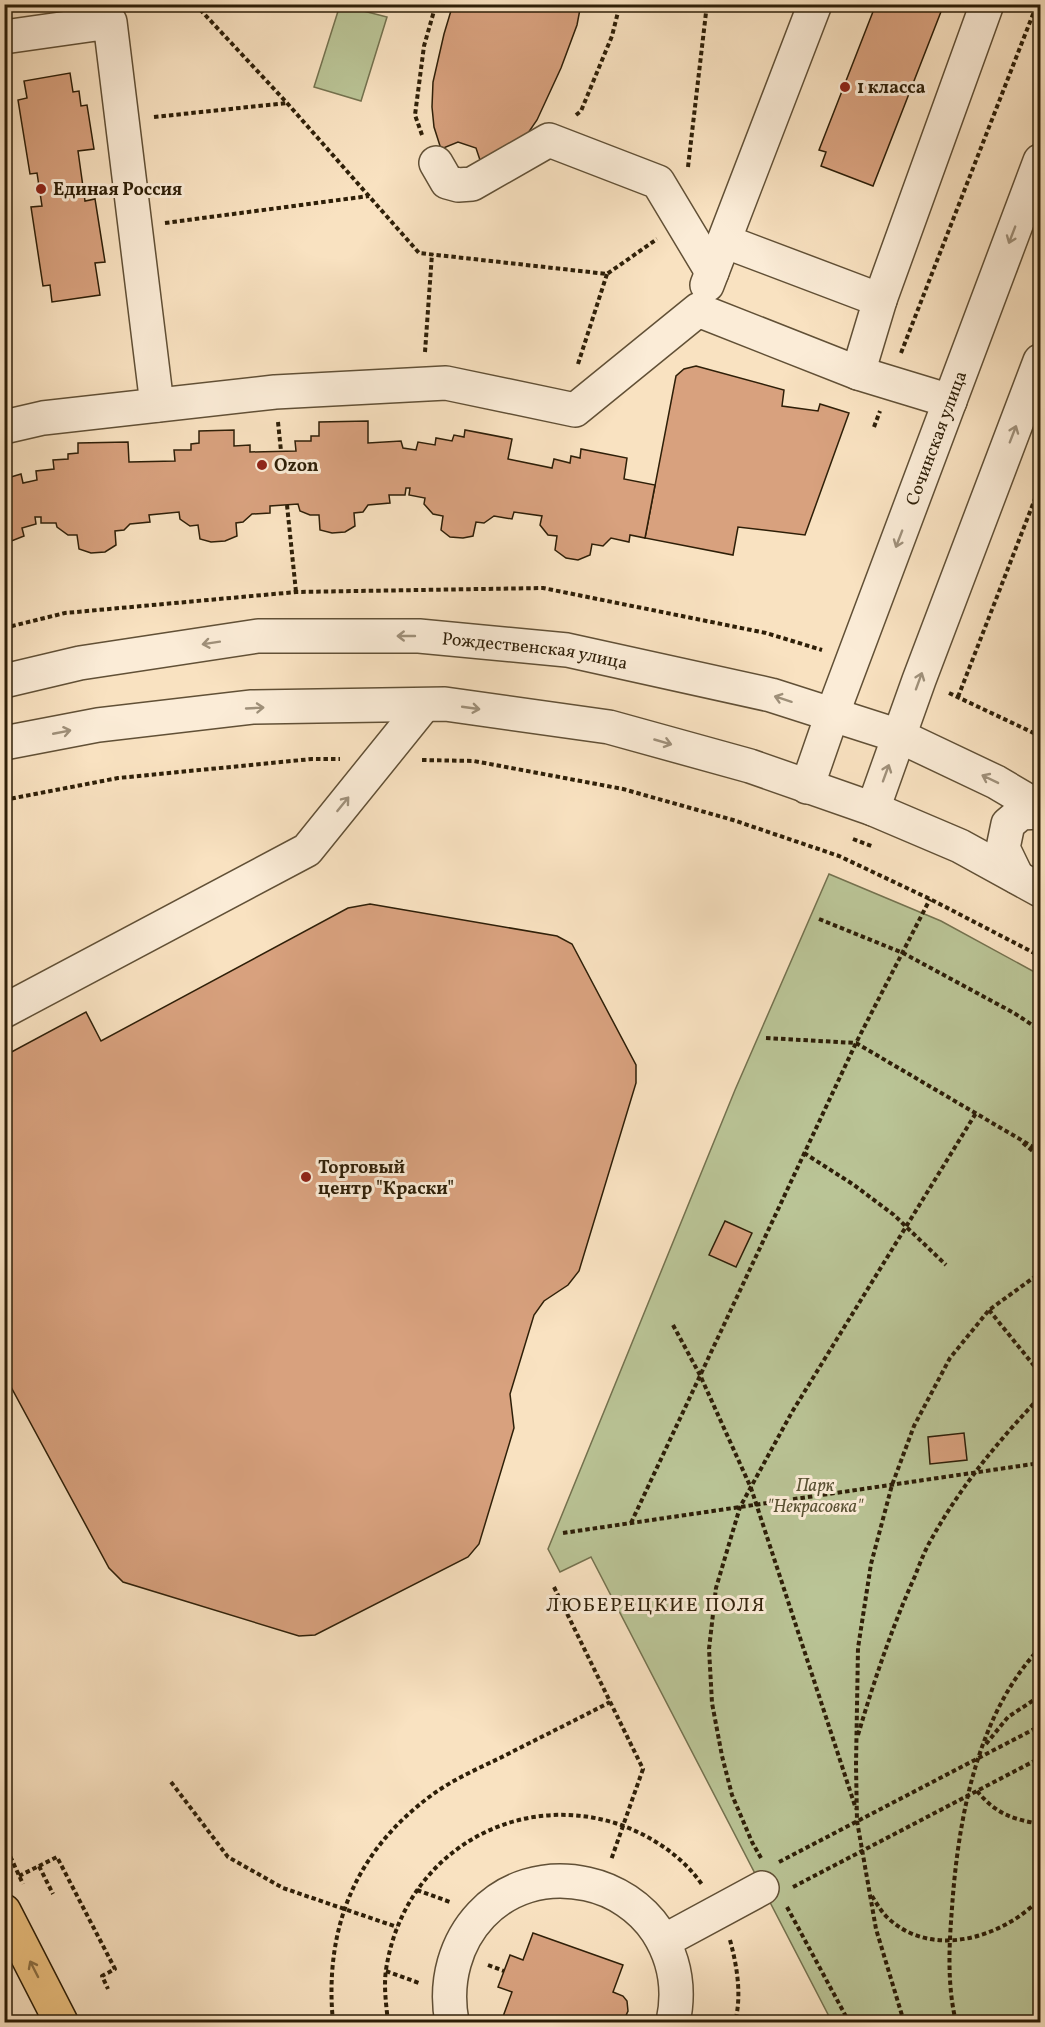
<svg xmlns="http://www.w3.org/2000/svg" width="1045" height="2027" font-family="Vollkorn,serif">
<rect width="100%" height="100%" fill="#f9e2c1"/>
<filter id="stains"><feTurbulence type="fractalNoise" baseFrequency=".00333" numOctaves="4"/><feColorMatrix values="0 0 0 0 .2 0 0 0 0 .09 0 0 0 0 .02 0 0 0 .5 -.17"/></filter>
<radialGradient id="worn" r=".72"><stop offset=".6" stop-color="#630" stop-opacity="0"/><stop offset="1" stop-color="#630" stop-opacity=".3"/></radialGradient>
<g fill="#bac496" stroke="#74724f" stroke-width="1.5">
<polygon points="340,5 387,17 361,101 314,87"/>
<polygon points="829,874 941,921 1040,975 1040,2022 832,2022 591,1557 560,1572 548,1549 735,1090"/>
</g>
<g fill="#d8a17e" stroke="#2e1f08" stroke-width="1.5">
<polygon points="453,4 581,4 577,25 561,68 537,120 526,136 482,166 476,148 458,142 441,149 434,127 432,107 433,82 444,34"/>
<polygon points="876,4 944,4 873,186 821,166 826,152 819,150"/>
<polygon points="70,73 73,92 79,91 81,106 87,105 94,149 78,151 85,201 95,199 105,262 95,263 100,295 52,302 50,285 43,286 31,207 42,206 37,173 30,174 18,100 27,98 24,81"/>
<polygon points="696,366 784,390 782,406 818,411 820,404 849,413 805,535 738,527 733,555 645,538 676,376 684,369"/>
<polygon points="368,421 368,443 401,441 403,448 416,450 418,442 435,445 436,438 452,441 454,435 464,437 465,430 512,439 508,459 552,468 554,459 570,463 571,456 580,458 581,449 627,458 624,479 655,485 645,538 630,535 629,542 611,538 603,546 592,544 590,555 578,560 566,558 555,550 557,536 548,535 540,525 542,516 514,512 512,519 494,516 484,523 476,522 473,536 463,538 450,537 441,530 443,516 433,514 424,504 425,498 409,495 410,488 406,488 405,495 389,495 390,503 368,505 363,512 354,513 355,526 345,532 332,533 320,530 319,515 310,515 300,511 298,504 270,506 270,513 252,514 243,522 236,523 237,536 225,541 211,542 200,539 198,525 190,526 180,519 179,512 149,515 150,522 130,524 124,530 115,531 116,545 105,552 91,553 79,549 77,535 68,535 57,527 56,523 41,523 41,517 35,517 36,524 22,528 24,536 4,544 4,479 21,474 23,483 37,480 36,471 54,469 53,460 68,459 68,454 78,453 78,443 128,442 129,462 175,461 174,450 191,450 191,444 199,443 199,431 234,430 234,446 250,445 250,452 296,451 295,441 311,441 311,436 319,436 319,422"/>
<polygon points="370,904 557,936 572,944 636,1065 636,1083 579,1271 568,1285 544,1301 534,1315 510,1394 514,1428 479,1544 468,1557 315,1635 299,1636 123,1582 109,1568 4,1374 4,1056 86,1012 101,1041 348,908"/>
<polygon points="725,1221 752,1233 736,1267 709,1255"/>
<polygon points="964,1433 967,1460 930,1464 928,1437"/>
<polygon points="533,1933 623,1965 613,1992 623,1996 627,2001 628,2011 623,2022 501,2022 512,1992 498,1987 510,1955 523,1960"/>
</g>
<g fill="none" stroke-linecap="round" stroke-linejoin="round">
<defs>
<g id="minor">
<polyline points="4,37 110,22 157,405"/>
<polyline points="436,163 447,182 458,185 472,184 549,140 658,182 712,272"/>
<polyline points="724,241 880,300 858,373"/>
<polyline points="707,285 815,4"/>
<polyline points="880,300 987,4"/>
<polyline points="4,427 43,418 275,392 446,383 575,410 698,310 858,373 950,401"/>
<path id="s1" d="M4,681L80,663L258,636H419L567,650L771,695L899,736L996,782L1040,808"/>
<polyline points="4,743 98,725 252,707 445,704 609,727 750,766 873,809 960,846 1040,890"/>
<path id="s2" d="M807,787L832,715L1040,161"/>
<polyline points="873,809 919,680 1040,361"/>
<polyline points="1017,877 1003,848 1008,824 1021,813 1040,812"/>
<polyline points="4,1011 307,850 424,705"/>
<polyline points="664,1941 762,1888"/>
<path d="M452,2022C436,1939 501,1865 587,1884C615,1890 641,1907 657,1931C675,1959 680,1990 673,2022"/>
</g>
<polyline id="major" points="4,1911 61,2022"/>
</defs>
<use href="#minor" stroke="#615036" stroke-width="36"/>
<use href="#major" stroke="#2e1f08" stroke-width="36"/>
<g stroke="#2e1f08" stroke-width="4" stroke-dasharray="4.5 3" stroke-linecap="butt">
<polyline points="195,4 287,103 419,253 607,274 657,239"/>
<polyline points="576,115 581,111 612,36 620,4"/>
<polyline points="154,117 287,103"/>
<polyline points="422,135 415,115 424,46 436,4"/>
<polyline points="688,167 707,4"/>
<polyline points="165,223 369,196"/>
<polyline points="425,352 432,254"/>
<polyline points="901,353 1037,4"/>
<polyline points="578,364 607,274"/>
<polyline points="278,422 281,451"/>
<polyline points="874,427 880,411"/>
<polyline points="287,505 296,592"/>
<polyline points="4,628 65,613 296,592 543,588 766,633 822,650"/>
<polyline points="949,693 1040,736"/>
<polyline points="958,697 1040,486"/>
<polyline points="422,760 474,761 623,789 733,820 839,856 930,899 1040,956"/>
<polyline points="4,800 118,778 312,759 340,759"/>
<polyline points="853,839 874,847"/>
<polyline points="819,919 903,953 1014,1013 1040,1030"/>
<polyline points="766,1038 856,1043 1040,1151"/>
<polyline points="1023,1143 1040,1157"/>
<polyline points="804,1153 854,1185 894,1215 946,1265"/>
<polyline points="989,1310 1040,1373"/>
<polyline points="673,1325 700,1375 751,1488 856,1809"/>
<polyline points="631,1523 856,1043 930,899"/>
<polyline points="563,1533 1040,1463"/>
<polyline points="554,1587 643,1769 611,1860"/>
<path d="M858,1735C874,1681 892,1627 915,1576C920,1563 925,1550 932,1538C961,1486 999,1440 1040,1397"/>
<polyline points="986,1744 1008,1717 1040,1696"/>
<polyline points="171,1782 228,1857 283,1888 397,1927"/>
<path d="M977,1791C996,1814 1012,1819 1040,1824"/>
<polyline points="4,1843 23,1884"/>
<polyline points="761,1858 752,1842 732,1795 722,1756 712,1703 709,1649 716,1588 740,1507 792,1412 976,1113"/>
<polyline points="779,1862 1040,1726"/>
<polyline points="39,1866 57,1857 115,1969 102,1976 108,1989"/>
<polyline points="19,1876 39,1866 53,1894"/>
<polyline points="793,1887 1040,1758"/>
<polyline points="417,1890 450,1902"/>
<path d="M872,1896C877,1904 882,1913 889,1919C923,1950 973,1944 1010,1922C1021,1916 1031,1907 1040,1900"/>
<polyline points="787,1907 849,2022"/>
<path d="M730,1940C737,1966 742,1995 735,2022"/>
<polyline points="488,1965 504,1971"/>
<polyline points="386,1971 419,1983"/>
<path d="M333,2022C324,1929 355,1851 432,1795C452,1780 477,1769 500,1758C537,1739 574,1721 610,1702"/>
<path d="M388,2022C386,2003 383,1983 387,1964C406,1856 511,1791 615,1823C649,1834 683,1856 703,1886"/>
<polyline points="904,2022 876,1929 857,1821 856,1765 858,1648 871,1564 892,1485 914,1426 950,1358 989,1310 1040,1273"/>
<path d="M956,2022C947,1985 949,1946 952,1908C958,1820 977,1714 1040,1648"/>
</g>
<use href="#minor" stroke="#fbecd7" stroke-width="33"/>
<use href="#major" stroke="#ecc180" stroke-width="33"/>
</g>
<defs><path id="oneway-shaft" d="M-6 0H5M1.5-3L5.5 0L1.5 3" fill="none" stroke-width="1.6" stroke-linecap="round" stroke-linejoin="round" transform="scale(1.5)"/></defs>
<g stroke="#9f907a">
<use href="#oneway-shaft" transform="translate(1012 235) rotate(111)"/>
<use href="#oneway-shaft" transform="translate(1013 434) rotate(-69)"/>
<use href="#oneway-shaft" transform="translate(899 539) rotate(111)"/>
<use href="#oneway-shaft" transform="translate(406 636) rotate(180)"/>
<use href="#oneway-shaft" transform="translate(211 643) rotate(171)"/>
<use href="#oneway-shaft" transform="translate(919 681) rotate(-70)"/>
<use href="#oneway-shaft" transform="translate(783 699) rotate(-162)"/>
<use href="#oneway-shaft" transform="translate(255 708) rotate(-3)"/>
<use href="#oneway-shaft" transform="translate(471 708) rotate(8)"/>
<use href="#oneway-shaft" transform="translate(62 732) rotate(-11)"/>
<use href="#oneway-shaft" transform="translate(663 742) rotate(16)"/>
<use href="#oneway-shaft" transform="translate(886 773) rotate(-70)"/>
<use href="#oneway-shaft" transform="translate(990 779) rotate(-154)"/>
<use href="#oneway-shaft" transform="translate(343 804) rotate(-51)"/>
</g>
<use stroke="#8d7044" href="#oneway-shaft" transform="translate(34 1969) rotate(-117)"/>
<g fill="#8f2418" stroke="#fbecd7" stroke-width="2">
<circle cx="845" cy="87" r="6"/>
<circle cx="41" cy="189" r="6"/>
<circle cx="262" cy="465" r="6"/>
<circle cx="306" cy="1177" r="6"/>
</g>
<g text-anchor="middle" stroke-width="6" stroke-linejoin="round" paint-order="stroke">
<g font-size="18" font-weight="bold" fill="#2e1f08" stroke="#fbecd7" text-anchor="start">
<text x="857" y="93">1 класса</text>
<text x="53" y="195">Единая Россия</text>
<text x="274" y="471">Ozon</text>
<text x="318" y="1173">Торговый<tspan x="318" dy="21">центр "Краски"</tspan></text>
</g>
<g font-size="18" fill="#2e1f08" stroke="#fbecd7">
<text dy="6" stroke="none"><textPath href="#s2" startOffset="372">Сочинская улица</textPath></text>
<text dy="6" stroke="none"><textPath href="#s1" startOffset="536">Рождественская улица</textPath></text>
</g>
<g font-size="18" font-style="italic" fill="#585133" stroke="#fbecd7">
<text x="815" y="1491">Парк<tspan x="815" dy="21">"Некрасовка"</tspan></text>
</g>
<g font-size="20" letter-spacing="1.5" fill="#2e1f08" stroke="#fbecd7">
<text x="656" y="1611">ЛЮБЕРЕЦКИЕ ПОЛЯ</text>
</g>
</g>
<rect width="1045" height="2027" fill="none" stroke="#f9e2c1" stroke-width="24"/>
<rect x="6" y="6" width="1033" height="2015" fill="none" stroke="#2e1f08" stroke-width="3"/>
<rect x="12" y="12" width="1021" height="2003" fill="none" stroke="#2e1f08" stroke-width="1.5"/>
<rect width="100%" height="100%" filter="url(#stains)"/>
<rect width="100%" height="100%" fill="url(#worn)"/>
</svg>
